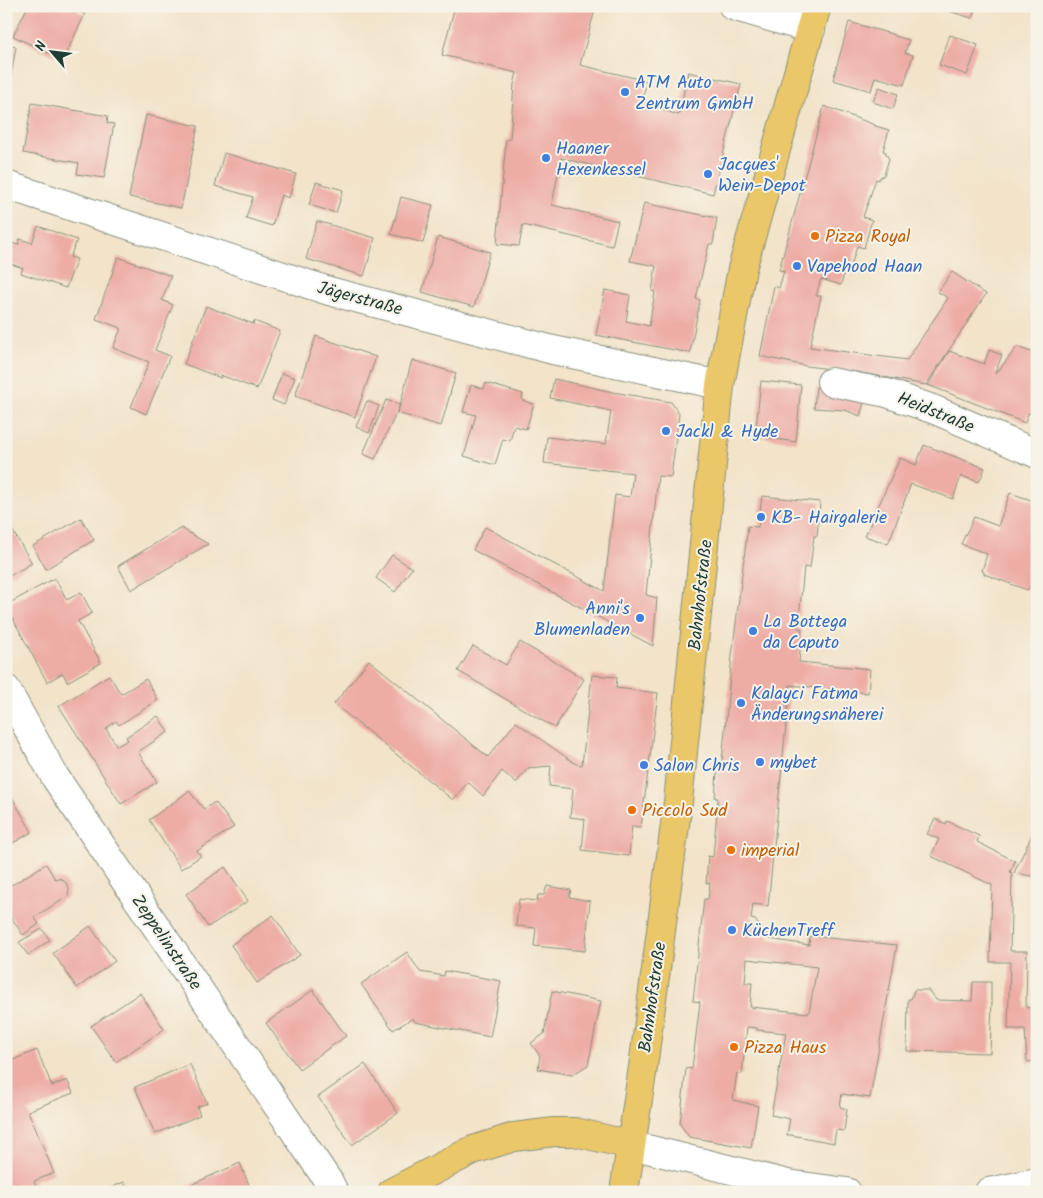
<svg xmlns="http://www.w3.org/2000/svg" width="1043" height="1198" font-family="Kalam,sans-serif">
<rect width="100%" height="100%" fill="#f7f3e8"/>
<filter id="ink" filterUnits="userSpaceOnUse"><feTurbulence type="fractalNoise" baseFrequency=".02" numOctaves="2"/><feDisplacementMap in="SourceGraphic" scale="10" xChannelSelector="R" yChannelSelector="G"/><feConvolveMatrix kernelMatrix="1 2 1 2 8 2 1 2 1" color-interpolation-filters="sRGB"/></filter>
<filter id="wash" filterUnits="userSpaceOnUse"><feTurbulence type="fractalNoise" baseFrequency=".0096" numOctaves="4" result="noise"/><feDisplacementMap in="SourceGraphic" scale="20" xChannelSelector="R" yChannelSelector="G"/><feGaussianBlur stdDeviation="1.12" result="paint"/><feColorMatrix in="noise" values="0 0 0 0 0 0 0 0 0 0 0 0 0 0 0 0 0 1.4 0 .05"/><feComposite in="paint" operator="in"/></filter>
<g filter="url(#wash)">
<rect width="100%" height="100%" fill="#f2e3c9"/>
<g id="blocks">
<g fill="#edaca4" fill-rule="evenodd">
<polygon points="28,6 80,6 77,11 85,14 63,60 13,36"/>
<polygon points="455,6 596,6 580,65 647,81 642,100 660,105 665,111 679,115 688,72 741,84 713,194 561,158 552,205 618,221 612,246 523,225 519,246 497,244 506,140 510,139 514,84 517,73 442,55"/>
<polygon points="931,6 976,6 972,18"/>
<polygon points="849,22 895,35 895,36 909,40 905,53 913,55 904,85 875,77 871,91 833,80"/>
<polygon points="950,35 978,45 967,75 939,65"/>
<polygon points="6,45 16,47 10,81 6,81"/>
<polygon points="879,87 898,94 893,109 873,102"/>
<polygon points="32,103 108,116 107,123 114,124 104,178 77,174 79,163 23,153"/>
<polygon points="824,106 875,125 875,126 889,130 883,151 886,152 886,154 889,159 884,175 879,178 879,180 876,179 863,217 872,220 864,248 857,246 850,269 845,269 841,285 821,279 816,296 821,296 810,347 907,360 948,298 938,292 952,272 986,294 926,385 857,372 806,366 760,356 774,286 779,288 784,271 779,270"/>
<polygon points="146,115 198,126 181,208 129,197"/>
<polygon points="224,153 296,174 289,198 281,195 272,226 246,218 253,197 215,186"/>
<polygon points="316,182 343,190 336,213 309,205"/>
<polygon points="401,197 433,205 423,243 391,234"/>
<polygon points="644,203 717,218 713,244 709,244 696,299 700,300 690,353 596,335 605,290 630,295 626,321 649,326 655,292 652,291 656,266 630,261"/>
<polygon points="317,221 375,238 364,276 306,259"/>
<polygon points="38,226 77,240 70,257 77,259 66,288 21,273 23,268 11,264 9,268 6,267 6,241 18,245 20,239 32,243"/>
<polygon points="438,237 490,252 474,307 422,292"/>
<polygon points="118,257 171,276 162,300 173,305 155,350 170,356 146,414 131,407 149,362 113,348 121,328 96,319"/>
<polygon points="206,306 253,324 254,321 280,331 257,389 220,375 221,378 184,364"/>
<polygon points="316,336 376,357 355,417 295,396"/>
<polygon points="1017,347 1037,354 1037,410 1035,415 1028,413 1025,423 928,385 949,351 984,364 989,350 1002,355 995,373 996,374"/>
<polygon points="412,360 456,373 441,426 397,413 400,405 375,459 363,454 386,400 400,405"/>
<polygon points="282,373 295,378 284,405 272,400"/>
<polygon points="554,379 613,392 671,402 679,414 671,477 658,476 646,595 657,598 653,646 473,550 485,527 604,591 615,495 630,497 633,473 544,463 547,437 606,444 611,411 550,398"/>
<polygon points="761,381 801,385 796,442 755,436"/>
<polygon points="486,383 523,394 522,400 534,404 526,429 514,426 510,441 503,439 495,465 464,456 476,415 463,412 471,385 484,389"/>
<polygon points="816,387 845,389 866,396 860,416 845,410 814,408"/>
<polygon points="367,401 379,406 369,433 356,427"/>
<polygon points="924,445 985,468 979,482 961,476 953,499 911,484 888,544 865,536 900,458 916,465"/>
<polygon points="1010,493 1037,502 1037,564 1032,578 1037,580 1027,590 984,574 984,572 982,571 987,554 961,544 974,517 998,526"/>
<path d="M762,496L820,502L817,536H814L810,568L804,567L798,628L802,629L799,662L870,669L868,693L790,685L768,906L753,904L751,919L755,920L758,924V932L769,934V939L809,945L810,936L897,945L870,1098L842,1094L840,1107L847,1109L844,1131L836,1130L834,1143L791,1135H787L790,1119L771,1115L786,1033L757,1030V1028L747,1027L742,1074L737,1073L733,1100L758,1106L751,1148L689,1137L680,1124L686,1068L692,1069L700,1002L693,1001L704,899H708L710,883H706L708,856L713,857L716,822L718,798H715L717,772H721L732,655L748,526L758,527ZM747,959L817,967L809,1013L750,1007L752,983H745Z"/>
<polygon points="81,518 94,540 46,569 33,546"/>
<polygon points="6,520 32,563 6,578"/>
<polygon points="181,528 208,544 131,590 118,566"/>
<polygon points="392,555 412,568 395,592 376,578"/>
<polygon points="55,578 67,600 81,592 92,613 78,621 101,663 67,682 63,673 47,682 6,606 6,605"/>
<polygon points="520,642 584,679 555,728 458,671 473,646 506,665"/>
<polygon points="369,660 488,757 516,722 576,764 582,765 592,675 617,677 616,688 658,693 641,827 632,826 629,856 582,850 585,819 570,817 573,789 549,786 551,766 528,768 516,783 502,771 483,796 468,782 453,800 334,704"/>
<polygon points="109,675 121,694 146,679 158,700 119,725 116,721 106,729 117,746 128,740 126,737 158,716 168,732 138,752 157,782 121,804 59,706"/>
<polygon points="6,787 32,832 6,847"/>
<polygon points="189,791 204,809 215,802 234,827 197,851 201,856 181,869 149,820"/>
<polygon points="935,819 946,824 947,821 979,836 977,842 1015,861 1010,872 1012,873 1010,951 1027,951 1026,1008 1037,1006 1037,1061 1027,1062 1025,1029 1008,1029 1010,962 990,962 992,885 931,856 939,839 927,834"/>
<polygon points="1037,824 1037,877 1014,873"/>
<polygon points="46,864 55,879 58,878 64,880 69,888 68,894 69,896 34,917 39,924 23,935 6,910 6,875 12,885"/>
<polygon points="225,867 248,901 208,927 186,894"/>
<polygon points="547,886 571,890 569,897 590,901 585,951 534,946 536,928 516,926 519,899 537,901 538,895 544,895"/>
<polygon points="273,915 300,955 257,983 231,945"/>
<polygon points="90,926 115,961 77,988 53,953"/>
<polygon points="42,929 50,940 28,955 19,942"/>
<polygon points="407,952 420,972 444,976 445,971 501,981 490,1037 415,1022 413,1018 393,1030 361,984"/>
<polygon points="973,982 991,982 991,1001 992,1001 990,1053 907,1051 908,999 911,999 914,990 928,990 936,1000 972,1001"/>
<polygon points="313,990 346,1036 299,1069 266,1023"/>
<polygon points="552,991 601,1001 588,1065 572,1075 538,1069 540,1056 531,1043 544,1034"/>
<polygon points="140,993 164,1029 116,1062 91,1026"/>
<polygon points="37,1050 52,1086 67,1080 73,1093 28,1111 54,1173 34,1181 39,1192 6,1192 6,1063"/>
<polygon points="190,1064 207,1103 197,1107 200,1115 155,1134 135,1087"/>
<polygon points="365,1064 398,1113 352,1145 318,1097"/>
<polygon points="240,1163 252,1192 190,1192 188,1186"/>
<polygon points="124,1182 128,1192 101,1192"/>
</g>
</g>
</g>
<g filter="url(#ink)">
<use href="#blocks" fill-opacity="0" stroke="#88907e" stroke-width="1"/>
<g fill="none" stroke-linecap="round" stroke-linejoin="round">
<defs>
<g id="minor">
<polyline points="733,6 811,29"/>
<polyline points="6,185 329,291 553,350 720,385"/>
<polyline points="831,382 887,393 935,410 1037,454"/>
<polyline points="6,689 55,777 329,1182 334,1192"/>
<polyline points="631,1145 788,1184 847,1192"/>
<polyline points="989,1192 1037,1182"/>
</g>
<g id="major">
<polyline points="392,1192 473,1150 514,1137 554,1132 575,1132 631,1145"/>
<polyline points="624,1192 643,1067 678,802 720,385 742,269 817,6"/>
</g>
</defs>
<use href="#minor" stroke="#88907e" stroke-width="30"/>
<use href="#major" stroke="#88907e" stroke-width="30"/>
<use href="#minor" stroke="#fff" stroke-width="28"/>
<use href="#major" stroke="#eac769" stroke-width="28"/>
</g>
</g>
<g fill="#3f7fe0" stroke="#f7f3e8" stroke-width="2">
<circle cx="625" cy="92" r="5"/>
<circle cx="546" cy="158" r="5"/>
<circle cx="708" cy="174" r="5"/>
<circle cx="797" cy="266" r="5"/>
<circle cx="666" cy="431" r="5"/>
<circle cx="761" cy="517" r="5"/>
<circle cx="640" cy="618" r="5"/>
<circle cx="753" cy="631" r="5"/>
<circle cx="741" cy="703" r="5"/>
<circle cx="760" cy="762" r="5"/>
<circle cx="644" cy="765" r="5"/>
<circle cx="732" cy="930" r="5"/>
</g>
<g fill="#e8710a" stroke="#f7f3e8" stroke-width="2">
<circle cx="815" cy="236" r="5"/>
<circle cx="632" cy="810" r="5"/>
<circle cx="731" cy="850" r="5"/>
<circle cx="734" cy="1047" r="5"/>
</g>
<g text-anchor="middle" stroke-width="4" stroke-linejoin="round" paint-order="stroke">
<g font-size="18" fill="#366cbe" stroke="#f7f3e8" text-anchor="start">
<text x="635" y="88">ATM Auto<tspan x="635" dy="21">Zentrum GmbH</tspan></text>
<text x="556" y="154">Haaner<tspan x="556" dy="21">Hexenkessel</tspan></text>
<text x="718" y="170">Jacques'<tspan x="718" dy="21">Wein-Depot</tspan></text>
<text x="807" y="272">Vapehood Haan</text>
<text x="676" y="437">Jackl &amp; Hyde</text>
<text x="771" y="523">KB- Hairgalerie</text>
<text x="630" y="614" text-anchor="end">Anni's<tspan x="630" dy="21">Blumenladen</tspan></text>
<text x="763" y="627">La Bottega<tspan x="763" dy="21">da Caputo</tspan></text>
<text x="751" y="699">Kalayci Fatma<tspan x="751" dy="21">Änderungsnäherei</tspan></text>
<text x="770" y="768">mybet</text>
<text x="654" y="771">Salon Chris</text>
<text x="742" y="936">KüchenTreff</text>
</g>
<g font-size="18" fill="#c56008" stroke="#f7f3e8" text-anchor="start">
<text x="825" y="242">Pizza Royal</text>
<text x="642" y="816">Piccolo Sud</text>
<text x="741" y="856">imperial</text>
<text x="744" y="1053">Pizza Haus</text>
</g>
<g font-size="18" fill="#1f3d34" stroke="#f7f3e8">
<text transform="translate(360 298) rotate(15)" y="6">Jägerstraße</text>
<text transform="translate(936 412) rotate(22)" y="6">Heidstraße</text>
<text transform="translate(700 595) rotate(-84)" y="6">Bahnhofstraße</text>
<text transform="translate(167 942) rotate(56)" y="6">Zeppelinstraße</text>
<text transform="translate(652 997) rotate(-82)" y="6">Bahnhofstraße</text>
</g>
</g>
<rect width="1043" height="1198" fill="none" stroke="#f7f3e8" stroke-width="25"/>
<g transform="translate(52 52) rotate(298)" stroke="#f7f3e8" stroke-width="4" paint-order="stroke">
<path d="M0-4L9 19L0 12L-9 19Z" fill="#1f3d34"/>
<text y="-8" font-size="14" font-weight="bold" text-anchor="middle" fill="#1f3d34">N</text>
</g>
</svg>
